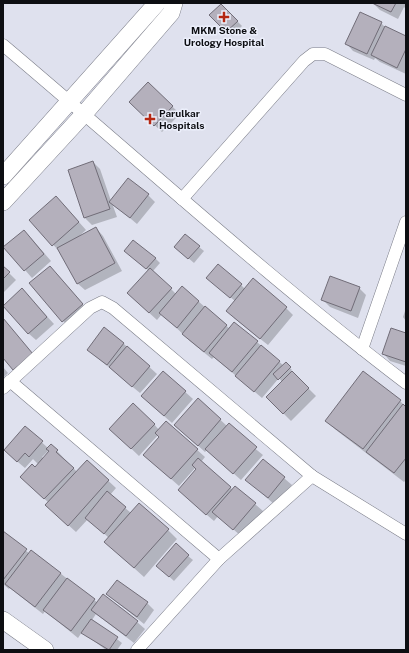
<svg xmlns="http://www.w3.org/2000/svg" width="409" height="653" font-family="'Public Sans',sans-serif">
<rect width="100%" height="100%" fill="#dfe1ee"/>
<g fill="#0003" fill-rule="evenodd">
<polygon points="373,3 406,3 406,9 404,7 398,19 380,10"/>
<polygon points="221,5 242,26 232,36 210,15"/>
<polygon points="381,23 386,28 406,37 406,74 380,62 375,58 374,60 353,51 346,43"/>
<polygon points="148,83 180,114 162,132 130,102"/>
<polygon points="93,162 100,169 111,201 148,195 155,202 137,224 112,203 117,217 92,225 85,218 69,170"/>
<polygon points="63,204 86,230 77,238 96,228 103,236 122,271 85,290 77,283 60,252 30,220"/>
<polygon points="31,238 51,261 32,278 5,247"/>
<polygon points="199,247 204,251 194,263 180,251"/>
<polygon points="125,251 155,258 160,263 153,271 176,294 182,287 230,329 257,342 284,366 286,364 292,370 291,371 316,396 291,421 267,397 282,382 279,378 262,398 214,357 212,359 190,341 162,314 157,320 135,300 149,271"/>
<polygon points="3,267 16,280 3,293"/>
<polygon points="57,274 89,312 70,328 63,321"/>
<polygon points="212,282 241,285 245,289 286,308 293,315 268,345 234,318 235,301"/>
<polygon points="359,288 366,295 358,318 330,307 323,300"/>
<polygon points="29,297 54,324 36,340 28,333"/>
<polygon points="406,308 406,321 403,317"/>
<polygon points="104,329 124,344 157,374 140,393 88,350"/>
<polygon points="406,334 406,366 390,361 383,353"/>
<polygon points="3,367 8,373 3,378"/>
<polygon points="163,372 193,399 172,423 149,403"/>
<polygon points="198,399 227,426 263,455 241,480 207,450 205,452 183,432"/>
<polygon points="400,401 406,407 406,480 404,482 336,430 326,421"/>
<polygon points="166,422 205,457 201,462 233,490 235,487 263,511 241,536 218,516 214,521 186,497 198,469 196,467 179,486 152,462 160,437 158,435 139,456 118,436 154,424 159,430"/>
<path d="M25,427L48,448L57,451L77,472L87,461L116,488L110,495L131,513L168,530L177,539L144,577L115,551L109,538L88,519L76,532L54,512L49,503L28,484L38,464L33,459L25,468L12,457ZM49,450L50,451L44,459L42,457Z"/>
<polygon points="263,460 292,485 275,505 247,480"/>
<polygon points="3,533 30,554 32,551 98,603 137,622 145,629 134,643 96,614 92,620 122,643 117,650 106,650 82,632 78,638 45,611 43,614 10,588 9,589 3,584"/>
<polygon points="188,556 193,560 174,581 162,570"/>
<polygon points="107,594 147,603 154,610 144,624"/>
</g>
<g fill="#b4b0bc" stroke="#716d78">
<polygon points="372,3 396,3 391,12"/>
<polygon points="221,4 238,21 226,32 209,15"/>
<polygon points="360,12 382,22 367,54 345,44"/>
<polygon points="385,26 406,36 406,49 397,68 371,55"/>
<polygon points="148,82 173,106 154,126 129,102"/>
<polygon points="93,161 110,209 84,218 68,170"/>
<polygon points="128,178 149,194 130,218 109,202"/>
<polygon points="56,196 79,222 52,246 29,220"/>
<polygon points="96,227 115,263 77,284 57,248"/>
<polygon points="24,230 44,254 24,271 3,247"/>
<polygon points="185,234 200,246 188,259 174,247"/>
<polygon points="133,240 156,258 146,269 124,251"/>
<polygon points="218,264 242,284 230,298 206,278"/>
<polygon points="3,266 10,272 3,279"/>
<polygon points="50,266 83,304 62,322 29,283"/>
<polygon points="150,268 172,288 149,313 127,293"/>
<polygon points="330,276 360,287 351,311 321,300"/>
<polygon points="253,278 287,307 260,339 226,311"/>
<polygon points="182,286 199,301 177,328 159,313"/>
<polygon points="22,288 47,317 28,334 3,306"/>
<polygon points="205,306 227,325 204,352 182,334"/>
<polygon points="3,318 33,354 13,370 3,358"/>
<polygon points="234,322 258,341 232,372 209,353"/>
<polygon points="104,327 124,343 107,365 87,350"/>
<polygon points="391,328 406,333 406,362 382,354"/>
<polygon points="261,345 280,361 254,392 235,376"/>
<polygon points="127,346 150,366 132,387 109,367"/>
<polygon points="286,362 291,367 278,380 273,374"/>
<polygon points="163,371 186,391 164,416 141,396"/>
<polygon points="292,371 309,388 283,414 266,397"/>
<polygon points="363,371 401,400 363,449 325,421"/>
<polygon points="198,398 221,419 198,446 174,425"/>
<polygon points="133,403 155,424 131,449 109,429"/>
<polygon points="403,404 406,407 406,458 394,473 366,452"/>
<polygon points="166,421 198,449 171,479 143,455 159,437 155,433"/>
<polygon points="229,423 257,447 233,474 205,449"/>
<polygon points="25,426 43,441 29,457 25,453 17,462 4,450"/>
<polygon points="51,444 58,450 56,452 74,468 44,499 20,477 32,464 35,467 49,451 46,449"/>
<polygon points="198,458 231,487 206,515 178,490 196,469 192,465"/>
<polygon points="263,459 285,477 268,498 245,480"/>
<polygon points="87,460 109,480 68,526 45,505"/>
<polygon points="235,486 256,503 233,530 212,512"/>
<polygon points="107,491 126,507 104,534 85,518"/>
<polygon points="139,503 169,529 134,568 104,542"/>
<polygon points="3,531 27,549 3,580"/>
<polygon points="176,543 189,555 169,577 156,566"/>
<polygon points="31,550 61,573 35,607 5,584"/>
<polygon points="67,578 95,599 71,631 43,610"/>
<polygon points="117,580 148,602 137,617 106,594"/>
<polygon points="103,594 138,621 126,636 91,610"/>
<polygon points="91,619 118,637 109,650 81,633"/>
</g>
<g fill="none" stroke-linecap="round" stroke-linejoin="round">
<defs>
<g id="street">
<path d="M3,45C137,158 267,277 406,383"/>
<polyline points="182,199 304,61 313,54 325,54 406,95"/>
<polyline points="362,349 406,222"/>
<polyline points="10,381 219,559"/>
<polyline points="3,388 90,308 102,302 113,308 312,476 406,534"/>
<polyline points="137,650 219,559 312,476"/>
</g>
<g id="secondary">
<polyline points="3,176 157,3"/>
<polyline points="3,202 84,114 171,13 174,3"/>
<polyline points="3,620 45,650"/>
</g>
</defs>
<use href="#street" stroke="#7b7d88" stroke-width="13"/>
<use href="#secondary" stroke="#7b7d88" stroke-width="18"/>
<use href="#street" stroke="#fff" stroke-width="12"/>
<use href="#secondary" stroke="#fff" stroke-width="17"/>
</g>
<g fill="#b52813" stroke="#eceffb" stroke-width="1.5">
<path d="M222 11h4v4h4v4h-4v4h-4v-4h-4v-4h4z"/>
<path d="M148 113h4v4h4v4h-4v4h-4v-4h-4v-4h4z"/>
</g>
<g text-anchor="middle" stroke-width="3" stroke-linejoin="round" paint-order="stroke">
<g font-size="10" font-weight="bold" fill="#0d0e12" stroke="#eceffb">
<text x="224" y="34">MKM Stone &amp;<tspan x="224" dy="12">Urology Hospital</tspan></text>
<text x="159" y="117" text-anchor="start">Parulkar<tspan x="159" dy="12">Hospitals</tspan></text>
</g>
</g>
<rect width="409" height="653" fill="none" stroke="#0d0e12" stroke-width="8"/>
</svg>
